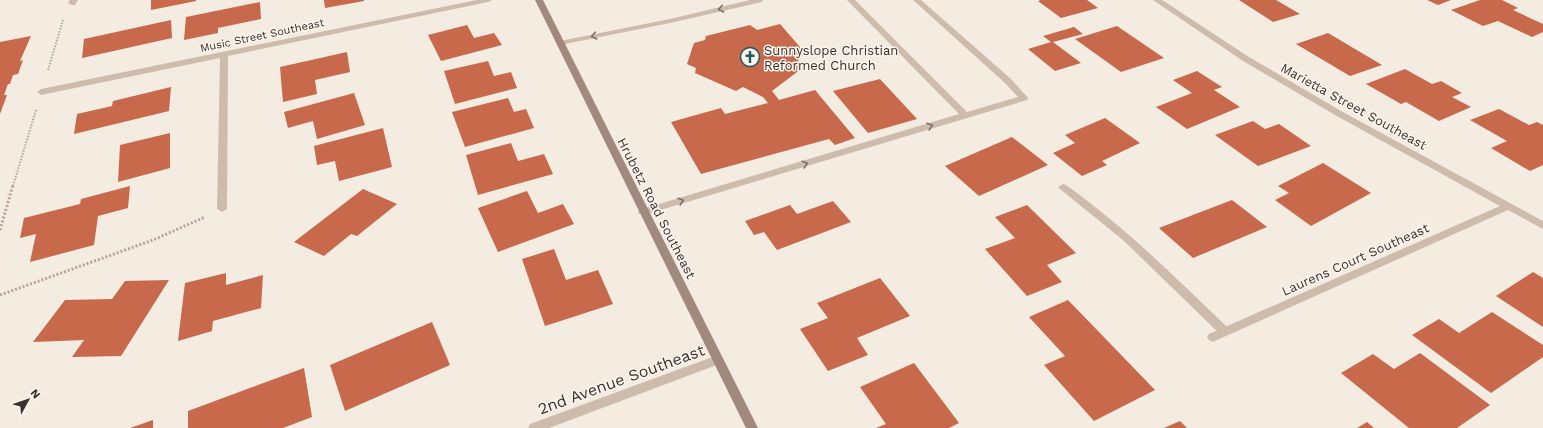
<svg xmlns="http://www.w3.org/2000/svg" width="1543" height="428" font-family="'Work Sans',sans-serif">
<rect width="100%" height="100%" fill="#f4ebe1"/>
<g fill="#c8694b">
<polygon points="151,0 196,0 196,1 151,10"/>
<polygon points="324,0 364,0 364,1 325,8"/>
<polygon points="1041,0 1087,0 1098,8 1061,18 1038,1"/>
<polygon points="1239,0 1276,0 1300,14 1273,22"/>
<polygon points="1427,0 1451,0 1438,5"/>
<polygon points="1480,0 1502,0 1518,8 1513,10 1543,24 1543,32 1532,37 1498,21 1483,26 1451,10"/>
<polygon points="260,2 261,19 218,28 218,33 184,40 186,17"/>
<polygon points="171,20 172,38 82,58 84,39"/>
<polygon points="780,24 800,47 797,72 772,91 779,100 815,90 855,138 835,145 829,139 701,174 671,122 721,108 725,114 768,103 763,97 743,87 736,91 695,73 696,68 687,64 694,43 705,40 706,36 750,25 757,30"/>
<polygon points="467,25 474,38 494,33 502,45 441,61 428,35"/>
<polygon points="1117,26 1164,58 1121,72 1075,39"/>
<polygon points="1074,27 1083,34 1053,42 1081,63 1055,71 1028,49 1051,42 1043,36"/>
<polygon points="1328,33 1382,65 1350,76 1296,44"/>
<polygon points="31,36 20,61 23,60 18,74 13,75 10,84 8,84 4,95 7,95 0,114 0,42"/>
<polygon points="347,52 350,72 315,80 317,94 283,102 280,67"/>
<polygon points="488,61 494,76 511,72 517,88 455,104 444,71"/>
<polygon points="1405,69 1432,84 1441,81 1462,93 1452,97 1471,107 1439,121 1406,102 1401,104 1366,84"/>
<polygon points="1197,71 1222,87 1214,90 1240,107 1187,129 1156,107 1192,93 1173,80"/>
<polygon points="880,79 917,119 868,133 833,91"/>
<polygon points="171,87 169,111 74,134 77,114 112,106 113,101"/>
<polygon points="354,93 365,125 317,139 313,121 288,128 284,112"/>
<polygon points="508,98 514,112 526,109 534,128 465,147 452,112"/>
<polygon points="1499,109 1529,125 1537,122 1543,125 1543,165 1530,171 1491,148 1507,141 1470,120"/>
<polygon points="1105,118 1140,143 1102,161 1107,165 1082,176 1053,153 1075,143 1065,135"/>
<polygon points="1253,121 1265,129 1279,124 1311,146 1258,166 1215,135"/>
<polygon points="383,128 392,167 339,181 335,161 317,165 314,146"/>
<polygon points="170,133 170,168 118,182 120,145"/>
<polygon points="1012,137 1048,165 979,196 945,166"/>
<polygon points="511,143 518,161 544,154 553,174 478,195 466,155"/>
<polygon points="1323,163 1371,193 1311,226 1275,200 1289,193 1278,186"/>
<polygon points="130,186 128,208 98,216 94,245 30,262 36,234 20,238 24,218 80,204 81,199"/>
<polygon points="363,189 397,204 357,236 351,234 324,256 294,242"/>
<polygon points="527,191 538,213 563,204 574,224 498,252 478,208"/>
<polygon points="1232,200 1267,227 1193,258 1159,228"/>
<polygon points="833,201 851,222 777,250 764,232 754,235 745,221 790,205 797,214"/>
<polygon points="1027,205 1076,253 1047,265 1062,282 1027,296 985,249 1015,238 995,217"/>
<polygon points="554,249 566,280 598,270 613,304 545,326 522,259"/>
<polygon points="1533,272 1543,278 1543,327 1496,296"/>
<polygon points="226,273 226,285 263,275 261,308 213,321 212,331 178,341 185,283"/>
<polygon points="880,278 910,316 857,338 868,355 828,371 800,329 828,318 817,303"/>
<polygon points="169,280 121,356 72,357 84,340 33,342 65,300 112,299 125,281"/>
<polygon points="1068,300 1155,390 1094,421 1044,365 1065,356 1029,317"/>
<polygon points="1492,312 1543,345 1543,357 1491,393 1412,335 1439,319 1459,333"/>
<polygon points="432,322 450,365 345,411 330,365"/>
<polygon points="1420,353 1490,405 1457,428 1409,428 1341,373 1373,354 1394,369"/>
<polygon points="914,363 959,423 949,428 876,428 886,424 860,387"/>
<polygon points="304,368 312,417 283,428 188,428 188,411"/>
<polygon points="153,420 153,428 130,428"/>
<polygon points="1180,421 1187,428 1164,428"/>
<polygon points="1367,422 1374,428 1357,428"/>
</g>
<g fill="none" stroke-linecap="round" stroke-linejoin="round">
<g stroke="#b9a596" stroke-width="2" stroke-dasharray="1.5 1.5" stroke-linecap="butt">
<polyline points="48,70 63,20"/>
<polyline points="13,186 36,110"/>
</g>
<g stroke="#b9a596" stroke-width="3" stroke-dasharray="2 2" stroke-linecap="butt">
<polyline points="0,230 13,185"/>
<polyline points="0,295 153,240 205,217"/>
</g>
<g fill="#cdbbac" fill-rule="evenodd">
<polygon points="750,0 763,0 762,2 670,23 560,45 556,43 560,41 670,19"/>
<polygon points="847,0 855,0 967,112 1018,97 1005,83 913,0 921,0 1011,79 1028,98 1027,100 647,214 639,214 638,212 639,210 959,114"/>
<path d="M1063,184L1066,185C1125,227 1176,278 1228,328L1230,331L1228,334L1224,336L1220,334L1123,240L1060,189L1058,187Z"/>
</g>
<g fill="#cdbbac" fill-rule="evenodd">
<polygon points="70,0 78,0 75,5 72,5 68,3"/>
<polygon points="477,0 492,0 488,2 228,56 227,209 222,212 217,209 220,58 41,95 37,92 41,89"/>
<polygon points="1153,0 1162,0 1249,57 1341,111 1543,221 1543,229 1508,210 1217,340 1213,342 1209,340 1207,337 1209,334 1500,206 1335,115 1243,61"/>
<polygon points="718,355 722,357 724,360 722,363 549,428 528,428 530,424"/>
</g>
<polygon fill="#a18a7d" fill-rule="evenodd" points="535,0 543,0 758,428 746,428"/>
</g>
<defs><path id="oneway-chevron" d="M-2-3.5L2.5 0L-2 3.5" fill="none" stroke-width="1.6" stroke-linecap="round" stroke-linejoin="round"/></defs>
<g stroke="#7d6f65">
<use href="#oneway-chevron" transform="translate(721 9) rotate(167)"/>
<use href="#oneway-chevron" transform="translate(594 36) rotate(168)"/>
<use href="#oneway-chevron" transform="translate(930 126) rotate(-17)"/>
<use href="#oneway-chevron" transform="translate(805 164) rotate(-17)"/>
<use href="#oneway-chevron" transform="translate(681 201) rotate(-17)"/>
</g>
<defs>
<symbol id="church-ring" viewBox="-11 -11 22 22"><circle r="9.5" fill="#fbf5ee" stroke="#1f5a5e" stroke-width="1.5"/><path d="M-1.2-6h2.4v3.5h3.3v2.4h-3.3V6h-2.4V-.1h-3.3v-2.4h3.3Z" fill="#1f5a5e"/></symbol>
</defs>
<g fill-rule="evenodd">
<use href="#church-ring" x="739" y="46" width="22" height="22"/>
</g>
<g text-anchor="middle" stroke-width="3" stroke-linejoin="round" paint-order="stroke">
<g font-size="11" fill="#3b302b" stroke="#fbf5ee">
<text transform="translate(262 35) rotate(-12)" y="4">Music Street Southeast</text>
</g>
<g font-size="13" fill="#3b302b" stroke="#fbf5ee" text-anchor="start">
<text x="764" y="55">Sunnyslope Christian<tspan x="764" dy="15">Reformed Church</tspan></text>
</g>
<g font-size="13" fill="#3b302b" stroke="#fbf5ee">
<text transform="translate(1354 106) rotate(29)" y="5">Marietta Street Southeast</text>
<text transform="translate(657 208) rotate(63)" y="5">Hrubetz Road Southeast</text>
<text transform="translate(1355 259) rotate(-24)" y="5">Laurens Court Southeast</text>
</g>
<g font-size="16" fill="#3b302b" stroke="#fbf5ee">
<text transform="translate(621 379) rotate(-20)" y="6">2nd Avenue Southeast</text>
</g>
</g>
<g transform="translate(28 400) rotate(50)" stroke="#fbf5ee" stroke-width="3" paint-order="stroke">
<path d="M0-3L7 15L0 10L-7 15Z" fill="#3b302b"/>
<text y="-6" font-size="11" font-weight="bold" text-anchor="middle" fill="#3b302b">N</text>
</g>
</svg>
